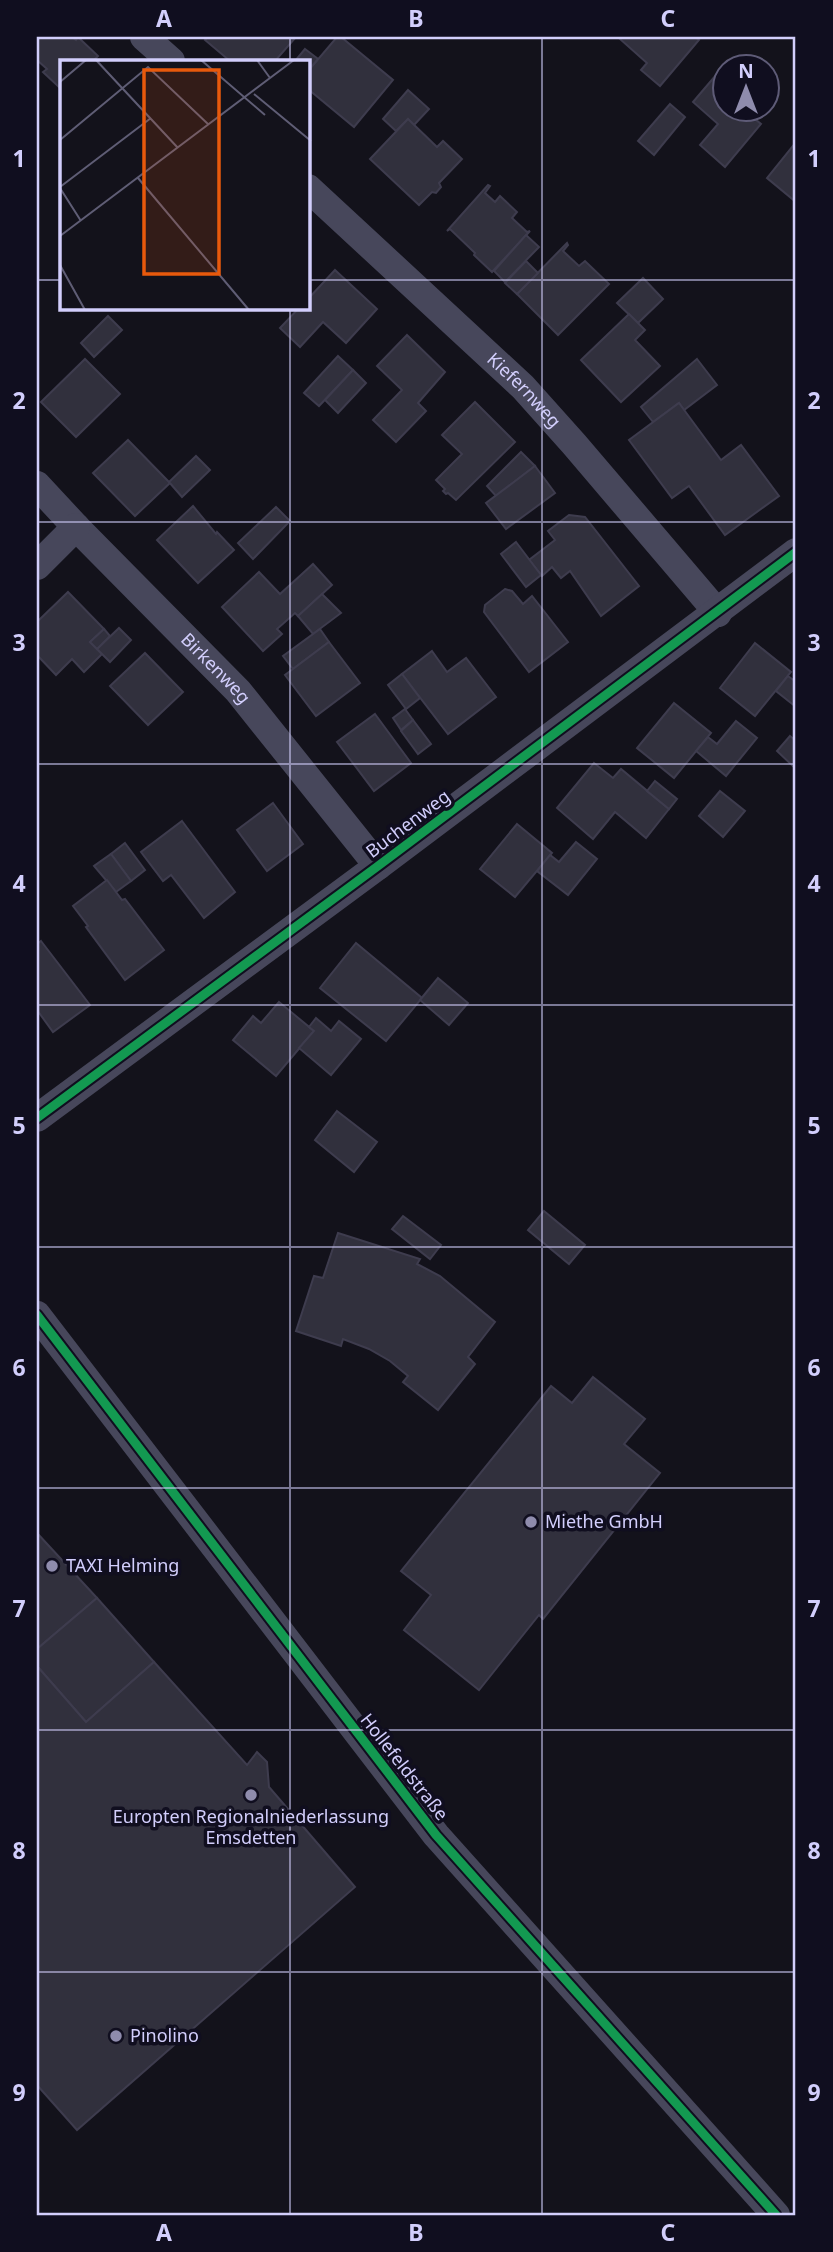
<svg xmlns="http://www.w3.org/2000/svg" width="833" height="2252" font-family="'Noto Sans',sans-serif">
<rect width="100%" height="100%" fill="#13121b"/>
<g fill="#31303d" stroke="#3e3c4e" stroke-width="2">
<polygon points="37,37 72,37 76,40 78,37 98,56 93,61 61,61 61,89 43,72 47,69 37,60"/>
<polygon points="208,37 296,37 275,61 230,61 205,40"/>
<polygon points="337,37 341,37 393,80 354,127 308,89 308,71"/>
<polygon points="622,37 695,37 699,40 660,86 641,70 647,63 620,39"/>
<polygon points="305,49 318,59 308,71 308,61 295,61"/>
<polygon points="728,61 734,66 724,66 724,108 764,108 755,119 761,124 725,167 700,145 718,124 693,102"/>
<polygon points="408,90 429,109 414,125 408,119 396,131 383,119"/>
<polygon points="670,104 685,117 654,155 638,141"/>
<polygon points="408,119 437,147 443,141 462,159 439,183 441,187 436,193 432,192 419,205 370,159"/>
<polygon points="796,142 796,202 767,178"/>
<polygon points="488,185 490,186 485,193 495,202 500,196 517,212 512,218 527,232 530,231 492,272 474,255 475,253 450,229 447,231"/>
<polygon points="526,235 539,247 505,282 494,271"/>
<polygon points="567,243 568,245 563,251 579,266 585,261 609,284 558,335 517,294"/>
<polygon points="526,261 538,273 517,294 505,283"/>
<polygon points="335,270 377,309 346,343 323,322 300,347 280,328 299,308 308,308 308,299"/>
<polygon points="643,278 663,299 638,323 617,303"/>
<polygon points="629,314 645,330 635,340 660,366 621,402 581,360"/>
<polygon points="108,316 122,330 94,357 81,343"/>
<polygon points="407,335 445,372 418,403 426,411 396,442 373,420 402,390 377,366"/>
<polygon points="338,356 353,370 319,406 304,393"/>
<polygon points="85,359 120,394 76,437 41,402"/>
<polygon points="697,359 717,385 684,410 679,403 653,422 641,407"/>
<polygon points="353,370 366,383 338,413 325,400"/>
<polygon points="475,402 515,442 456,500 448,493 446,494 443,491 445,489 436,480 462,454 442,435"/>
<polygon points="679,403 721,460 741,445 779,496 725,535 689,486 672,498 629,440"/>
<polygon points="128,440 170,483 135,516 93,473"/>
<polygon points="521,452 535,466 496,496 487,486"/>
<polygon points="196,456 210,470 182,497 169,482"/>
<polygon points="535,466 555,493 506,529 486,503"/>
<polygon points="193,506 216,534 217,532 234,550 198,583 157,540"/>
<polygon points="276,507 290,521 253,559 238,543"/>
<polygon points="569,515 585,517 639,586 601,616 570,571 561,578 552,567 542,576 529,560 555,540 548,531"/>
<polygon points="516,542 541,575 526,587 501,554"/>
<polygon points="313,564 332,585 298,616 295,613 277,629 282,634 263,651 222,607 259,572 280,594"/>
<polygon points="505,589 512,591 523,604 532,596 568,642 529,672 484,612 485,605"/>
<polygon points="68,592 104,629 90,642 102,654 84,672 72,659 56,675 37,655 37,622"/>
<polygon points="322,594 341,613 313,634 298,616"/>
<polygon points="119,628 131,640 110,662 97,649"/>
<polygon points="104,629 110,636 97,649 90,642"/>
<polygon points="320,629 329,642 293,669 283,656"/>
<polygon points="329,642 360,683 316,716 285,675"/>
<polygon points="755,643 791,672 755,716 720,688"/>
<polygon points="432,651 447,672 466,658 496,697 448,734 402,674"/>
<polygon points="145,653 183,692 148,725 110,686"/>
<polygon points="402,674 420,698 406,709 388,685"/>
<polygon points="788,676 796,682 796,707 776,691"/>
<polygon points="674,703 711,733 674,778 637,748"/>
<polygon points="405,709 413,720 401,730 393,718"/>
<polygon points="375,714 411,763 374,791 337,742"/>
<polygon points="413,720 431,744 418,754 401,731"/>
<polygon points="736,721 757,738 726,776 696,751 708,737 717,744"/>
<polygon points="790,736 796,741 796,769 777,751"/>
<polygon points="594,763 613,778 621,769 669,809 646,838 615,812 593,839 557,808"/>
<polygon points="655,781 677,799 669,809 647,791"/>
<polygon points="720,791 745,811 723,837 699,816"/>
<polygon points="273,803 303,844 267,871 237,830"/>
<polygon points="182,821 235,892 204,918 171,875 163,881 141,852"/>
<polygon points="517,824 552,853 515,897 480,869"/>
<polygon points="576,842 597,859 568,895 537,871 550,855 559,862"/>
<polygon points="125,843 145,870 131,881 111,854"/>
<polygon points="111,854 131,881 116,892 94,866"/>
<polygon points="107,880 122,900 125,899 164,950 125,980 86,927 88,926 73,906"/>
<polygon points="41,941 90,1005 53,1032 37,1010 37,944"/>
<polygon points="356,943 422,998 386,1041 320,988"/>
<polygon points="438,978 468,1003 449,1025 420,1000"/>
<polygon points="279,1002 314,1031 276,1076 233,1040 253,1016 261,1023"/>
<polygon points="316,1018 331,1031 339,1021 361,1039 331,1075 299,1048 314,1031 309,1027"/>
<polygon points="337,1111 377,1142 354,1172 315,1140"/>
<polygon points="544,1211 585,1245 569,1264 528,1230"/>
<polygon points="403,1216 441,1245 430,1259 392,1229"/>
<polygon points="338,1233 420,1259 417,1264 440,1276 495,1322 468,1357 475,1364 438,1410 403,1382 408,1376 390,1361 369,1349 343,1339 341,1346 296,1331 314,1276 323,1278"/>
<polygon points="593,1377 645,1419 624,1444 660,1473 543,1619 539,1615 479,1690 404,1630 431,1595 401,1571 551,1386 572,1403"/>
<polygon points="37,1533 97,1598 37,1649"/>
<polygon points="97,1598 154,1662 86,1722 37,1666 37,1649"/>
<polygon points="154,1662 247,1765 257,1752 267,1762 269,1787 355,1887 77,2130 37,2085 37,1666 86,1722"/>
</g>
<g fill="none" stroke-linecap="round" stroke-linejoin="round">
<g stroke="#47475b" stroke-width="28">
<polyline points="144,37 171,61"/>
<path id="s1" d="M308,188L523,387L574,444L718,613"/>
<path id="s2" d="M37,485L76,527L238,691L378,866"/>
<polyline points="37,566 76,527"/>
<polyline points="37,1118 378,866 796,552"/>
<polyline points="37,1315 436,1835 776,2215"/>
</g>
<defs>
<g id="cycleway">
<polyline points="37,1118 378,866 796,552"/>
<polyline points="37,1315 436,1835 776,2215"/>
</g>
</defs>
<use href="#cycleway" stroke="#100e1f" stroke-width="13"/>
<use href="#cycleway" stroke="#139951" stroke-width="9"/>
</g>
<path fill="none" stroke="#d2cefc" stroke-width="2" stroke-opacity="0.55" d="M290,37V61M542,37V2215M37,280H61M308,280H796M290,308V2215M37,522H796M37,764H796M37,1005H796M37,1247H796M37,1488H796M37,1730H796M37,1972H796"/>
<g fill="#8f8cad" stroke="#100e1f" stroke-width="2.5">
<circle cx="531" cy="1522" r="7"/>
<circle cx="52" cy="1566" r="7"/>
<circle cx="251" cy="1795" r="7"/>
<circle cx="116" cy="2036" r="7"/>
</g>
<g text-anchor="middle" stroke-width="7" stroke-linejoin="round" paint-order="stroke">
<g font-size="18" fill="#d2cefc" stroke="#100e1f">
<text dy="6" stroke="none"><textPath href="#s1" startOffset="296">Kiefernweg</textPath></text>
<text dy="6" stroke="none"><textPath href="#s2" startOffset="256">Birkenweg</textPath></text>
<text transform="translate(408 824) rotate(-37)" y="6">Buchenweg</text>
<text transform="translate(404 1767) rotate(52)" y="6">Hollefeldstraße</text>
</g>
<g font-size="18" fill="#d2cefc" stroke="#100e1f" text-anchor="start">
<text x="545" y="1528">Miethe GmbH</text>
<text x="66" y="1572">TAXI Helming</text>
<text x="251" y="1823" text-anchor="middle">Europten Regionalniederlassung<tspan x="251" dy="21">Emsdetten</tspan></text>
<text x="130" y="2042">Pinolino</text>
</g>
</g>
<g transform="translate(60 60)">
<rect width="250" height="250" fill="#13121b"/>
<path fill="none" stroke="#5f5d75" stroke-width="2" d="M36,0L118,88M141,0L205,55M197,0L210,18M0,22L26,0M194,34L251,81M0,80L88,7L149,65M78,118L189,250M0,127L91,58M0,128L21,161M0,176L234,0M0,205L25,250"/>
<path fill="#e8590c" fill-opacity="0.15" stroke="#e8590c" stroke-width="3.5" d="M84,10H159V214H84Z"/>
<rect width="250" height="250" fill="none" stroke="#d2cefc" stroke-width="3.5"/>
</g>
<rect width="833" height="2252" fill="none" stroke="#100e1f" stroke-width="77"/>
<g transform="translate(746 88)"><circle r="33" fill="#100e1f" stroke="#5e5b77" stroke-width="2"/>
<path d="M0-5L12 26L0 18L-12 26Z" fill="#8f8cad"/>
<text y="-10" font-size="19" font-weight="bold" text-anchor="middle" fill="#d2cefc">N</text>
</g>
<rect x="38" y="38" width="756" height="2176" fill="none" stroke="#d2cefc" stroke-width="2.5"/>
<g font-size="23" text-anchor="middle" font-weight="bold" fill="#d2cefc">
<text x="164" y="27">A</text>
<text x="416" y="27">B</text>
<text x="668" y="27">C</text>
<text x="19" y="167">1</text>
<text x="814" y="167">1</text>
<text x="19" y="409">2</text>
<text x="814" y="409">2</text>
<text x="19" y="651">3</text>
<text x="814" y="651">3</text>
<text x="19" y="892">4</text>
<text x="814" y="892">4</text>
<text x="19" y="1134">5</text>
<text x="814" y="1134">5</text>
<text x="19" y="1376">6</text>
<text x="814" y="1376">6</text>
<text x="19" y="1617">7</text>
<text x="814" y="1617">7</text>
<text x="19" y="1859">8</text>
<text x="814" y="1859">8</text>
<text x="19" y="2101">9</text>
<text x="814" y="2101">9</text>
<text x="164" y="2241">A</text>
<text x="416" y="2241">B</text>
<text x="668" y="2241">C</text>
</g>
</svg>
